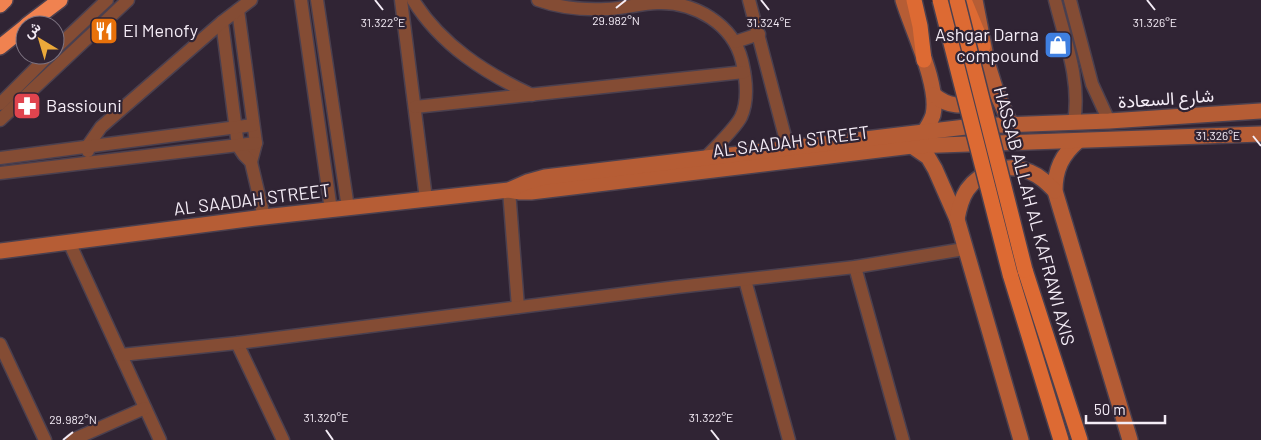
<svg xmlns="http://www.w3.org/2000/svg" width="1261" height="440" font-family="Barlow,Vazirmatn,sans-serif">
<rect width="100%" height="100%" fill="#302434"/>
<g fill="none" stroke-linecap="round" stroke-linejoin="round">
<defs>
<g id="street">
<polyline points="301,0 331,210"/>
<polyline points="317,0 348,208"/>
<polyline points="401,0 426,199"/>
<path d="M413,0C441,45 485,73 532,95"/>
<path d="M538,0C560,8 582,10 606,9C623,9 641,3 658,3C695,2 733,24 742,61C746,78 749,100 741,117C736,127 715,148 706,157"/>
<polyline points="749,0 788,148"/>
<path d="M1055,0C1065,40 1081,81 1074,122"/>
<polyline points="1070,0 1092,84 1109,121"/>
<polyline points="238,10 256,143 251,162"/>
<polyline points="222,22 238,146 244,155 251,162 264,217"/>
<polyline points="735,42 759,34"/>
<polyline points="55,49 107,0"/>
<polyline points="0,104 49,55"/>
<polyline points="415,107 744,72"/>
<polyline points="0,120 128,0"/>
<polyline points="88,151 87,147 101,127 222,22 251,0"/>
<polyline points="0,158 253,125"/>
<polyline points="0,173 256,143"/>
<polyline points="509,190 518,307"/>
<polyline points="69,242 160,440"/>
<polyline points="855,267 903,440"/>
<polyline points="745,280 789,440"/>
<polyline points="237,343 283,440"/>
<polyline points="0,344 45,440"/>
<polyline points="121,355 237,343 677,287 855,267 964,249"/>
<polyline points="72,440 145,408"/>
</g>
<g id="secondary">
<path d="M903,0C912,30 940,86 933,115C931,121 928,126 924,132"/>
<polyline points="975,0 987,62 997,94 1011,125"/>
<path d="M934,95C947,106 964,109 978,99"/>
<path d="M1078,141C1062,155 1055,169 1055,191L1130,440"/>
<polyline points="912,146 928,157 935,169 957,219 1021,440"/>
<polyline points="509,190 519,192 531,192 912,146 1261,134"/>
<path d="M957,219C959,208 961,199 967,190C980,171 1009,162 1030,172C1040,176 1047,183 1055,191"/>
<polyline points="0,251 264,217 509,190 527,182 545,177 974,126 1109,121 1261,111"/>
</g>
<g id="primary">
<polyline points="914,0 920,26 924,60"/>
<polyline points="964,0 983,46"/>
<polyline points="1025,270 1080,440"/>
<polyline points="1010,274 1061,440"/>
</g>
<g id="highway">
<polyline points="0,5 5,0"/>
<polyline points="27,25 60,0"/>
<polyline points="0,47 25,27"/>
</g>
</defs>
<use href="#street" stroke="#4b404f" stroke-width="15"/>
<use href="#secondary" stroke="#4b404f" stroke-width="18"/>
<use href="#primary" stroke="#4b404f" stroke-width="18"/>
<use href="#highway" stroke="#4b404f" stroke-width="18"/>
<use href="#street" stroke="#844c34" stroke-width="12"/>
<use href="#secondary" stroke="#b65d35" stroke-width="15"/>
<use href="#primary" stroke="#dd6a33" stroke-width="15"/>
<use href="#highway" stroke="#f08250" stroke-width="15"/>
<defs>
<g id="primary-bridge">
<polyline points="940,0 1010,274"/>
<polyline points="957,0 1025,270"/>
</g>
</defs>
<use href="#primary-bridge" stroke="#4b404f" stroke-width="18" stroke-linecap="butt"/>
<use href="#primary-bridge" stroke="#dd6a33" stroke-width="15"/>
</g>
<path fill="none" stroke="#f4ecf6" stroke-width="2" d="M375,0L383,10M761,0L769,10M1147,0L1155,10M616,8L626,0M1253,136L1261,146M326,430L333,440M711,430L719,440M63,440L73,432"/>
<defs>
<symbol id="restaurant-square" viewBox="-11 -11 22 22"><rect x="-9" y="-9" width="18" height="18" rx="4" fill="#e8710a" stroke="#302434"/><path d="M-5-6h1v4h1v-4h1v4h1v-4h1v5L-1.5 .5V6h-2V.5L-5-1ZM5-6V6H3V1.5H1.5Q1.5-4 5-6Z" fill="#fff"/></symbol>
<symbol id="shop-square" viewBox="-11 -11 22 22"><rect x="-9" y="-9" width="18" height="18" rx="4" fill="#3f7fe0" stroke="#302434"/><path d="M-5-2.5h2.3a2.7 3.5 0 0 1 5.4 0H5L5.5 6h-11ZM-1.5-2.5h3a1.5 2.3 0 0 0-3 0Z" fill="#fff"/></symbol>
<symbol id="pharmacy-square" viewBox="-11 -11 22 22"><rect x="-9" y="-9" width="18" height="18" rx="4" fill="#e0444e" stroke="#302434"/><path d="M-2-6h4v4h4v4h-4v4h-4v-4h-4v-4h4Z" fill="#fff"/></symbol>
</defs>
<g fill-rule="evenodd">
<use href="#restaurant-square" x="88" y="15" width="32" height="32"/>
<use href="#shop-square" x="1042" y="29" width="32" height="32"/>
<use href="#pharmacy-square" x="11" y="90" width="32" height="32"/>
</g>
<g text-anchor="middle" stroke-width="4.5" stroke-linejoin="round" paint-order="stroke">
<g font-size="18" fill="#f4ecf6" stroke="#302434" text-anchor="start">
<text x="123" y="37">El Menofy</text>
<text x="1039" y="41" text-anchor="end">Ashgar Darna<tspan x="1039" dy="21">compound</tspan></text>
<text x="46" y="112">Bassiouni</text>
</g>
<g font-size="18" fill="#f4ecf6" stroke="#302434">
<text transform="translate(1166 99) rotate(-4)" y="6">شارع السعادة</text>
<text transform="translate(791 142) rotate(-7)" y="6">AL SAADAH STREET</text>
<text transform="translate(252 200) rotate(-7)" y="6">AL SAADAH STREET</text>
<text transform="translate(1034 216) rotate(75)" y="6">HASSAB ALLAH AL KAFRAWI AXIS</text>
</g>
</g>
<g font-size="12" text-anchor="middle" fill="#f4ecf6" stroke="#302434" stroke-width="4.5" stroke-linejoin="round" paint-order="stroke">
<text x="616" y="25">29.982°N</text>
<text x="383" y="27">31.322°E</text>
<text x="769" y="27">31.324°E</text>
<text x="1155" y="27">31.326°E</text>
<text x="1218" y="140">31.326°E</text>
<text x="326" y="422">31.320°E</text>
<text x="711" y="422">31.322°E</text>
<text x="73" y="424">29.982°N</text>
</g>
<g transform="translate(40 40) rotate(322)"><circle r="24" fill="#302434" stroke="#7e7482"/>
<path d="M0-4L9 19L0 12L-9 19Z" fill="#eba93a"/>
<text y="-8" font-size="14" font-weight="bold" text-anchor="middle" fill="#f4ecf6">ش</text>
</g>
<path d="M1086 415v8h79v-8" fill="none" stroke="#f4ecf6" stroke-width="2.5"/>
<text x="1094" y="415" font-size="15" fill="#f4ecf6" stroke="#302434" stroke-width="4" paint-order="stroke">50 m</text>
</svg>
